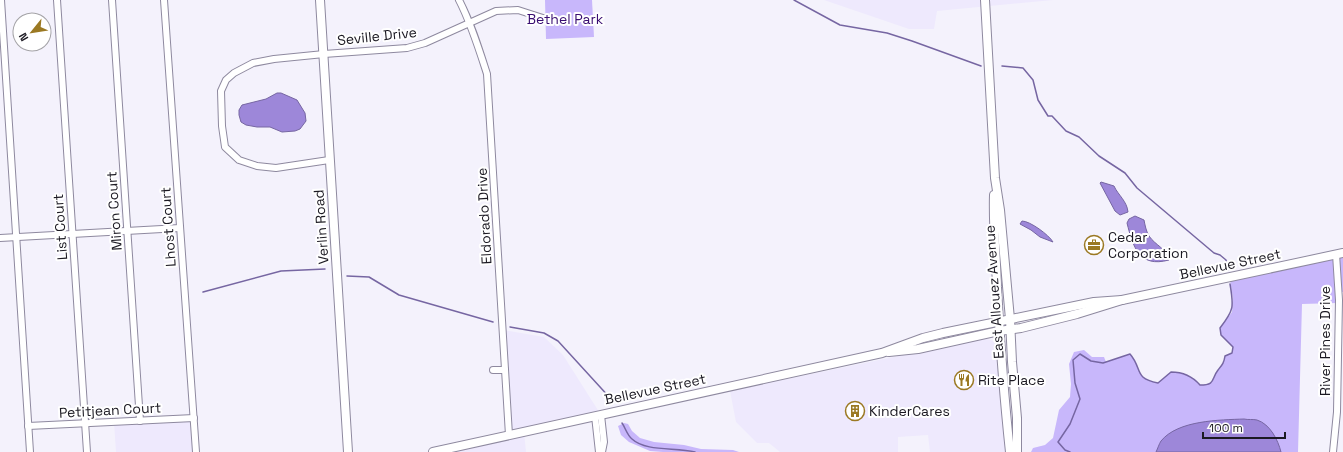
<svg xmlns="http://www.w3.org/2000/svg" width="1343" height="452" font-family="'Space Grotesk',sans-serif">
<rect width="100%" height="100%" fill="#f4f2fc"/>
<g fill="#eee9fd">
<polygon points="824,0 1053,0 937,11 934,29 909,29"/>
<polygon points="503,330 544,337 563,355 601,415 524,432 526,452 433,452 509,435"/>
<polygon points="985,338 993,341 998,347 1006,452 930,452 928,435 898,437 898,452 780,452 769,443 757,443 736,422 730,391"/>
<polygon points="194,418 196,452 116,452 114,422"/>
</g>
<g fill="#c8b7fb">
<polygon points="545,0 592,0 594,37 546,39"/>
<path d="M1343,256V292H1337V303L1302,304L1298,452H1031L1033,448L1045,445L1053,438L1059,410L1070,397L1071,384L1069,364L1074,352L1084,350L1092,357H1104L1106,362L1130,354C1143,369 1133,378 1158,383L1171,372C1183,372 1193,377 1200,385C1215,385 1211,379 1218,370C1222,365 1224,363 1225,356L1232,353L1233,347L1221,335L1220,328L1232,312L1233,298L1230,280Z"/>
<polygon points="624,423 628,424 632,431 640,438 654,442 684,445 701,449 733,450 739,452 663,452 650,451 629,442 621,435 618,426"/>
</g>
<g fill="#9d87d9" stroke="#7666a2">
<polygon points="277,93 281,93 297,100 305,113 306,121 300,129 295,131 282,132 270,127 257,127 246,125 241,122 239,115 239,110 242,105 266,99"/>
<path d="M1101,182L1114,186C1118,195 1127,201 1128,212L1120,215L1115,211L1100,183Z"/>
<path d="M1135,216L1144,220C1145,225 1146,231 1149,236C1156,246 1165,247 1169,260C1139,268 1133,247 1127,223L1129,219Z"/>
<path d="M1022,221C1030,221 1049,235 1053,242L1040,237L1031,230L1020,224Z"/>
<path d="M1244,419C1248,420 1253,419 1257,420C1270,424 1278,440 1281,452H1156C1158,448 1159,444 1161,441C1178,420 1220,420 1244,419Z"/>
</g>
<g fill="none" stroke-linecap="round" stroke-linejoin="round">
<g stroke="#7666a2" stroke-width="1.5">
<polyline points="794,0 840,25 887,33 912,41 981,66"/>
<polyline points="1002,66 1023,68 1033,80 1038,100 1048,116 1052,116 1066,131 1079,137 1099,156 1125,173 1137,188 1214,253 1220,255 1226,260 1228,270"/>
<polyline points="347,276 369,277 399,295 493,322"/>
<polyline points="203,292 281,271 325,269"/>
<polyline points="510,327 544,333 558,341 611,399"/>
<path d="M622,423C625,427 627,435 632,439C646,452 676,447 695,452"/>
<path d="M1070,452L1065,450L1058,442L1070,424L1080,399L1075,383L1073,360L1080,354L1091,361L1103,363L1130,354C1143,369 1133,378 1158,383L1171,372C1183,372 1193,377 1200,385C1216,385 1211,379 1218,370C1222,365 1224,363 1225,356L1232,353L1233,347L1221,335L1220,328C1234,310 1234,307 1230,284"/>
</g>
<defs>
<g id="street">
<polyline points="1,0 30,452"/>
<polyline points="57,0 87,452"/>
<polyline points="112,0 140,421"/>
<polyline points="164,0 196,452"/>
<path d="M459,0C471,23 479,49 487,74L509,435"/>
<polyline points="329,160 276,168 257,166 239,160 225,147 222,126 221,91 226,80 234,73 253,63 274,59 324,54 407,48 425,43 496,11 518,10 546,19"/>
<polyline points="0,238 180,228"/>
<polyline points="493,370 505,370"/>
<polyline points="601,415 604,442 602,452"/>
<polyline points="595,416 599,452"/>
<polyline points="28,426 194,418"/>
<polyline points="1333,452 1337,412 1339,300 1336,254"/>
</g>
<g id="secondary">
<polyline points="320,0 348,452"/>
<polyline points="985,0 995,178 1000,210 1010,319 1012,362 1017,418 1017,452"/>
<path d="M994,195C993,226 996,256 997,287C1000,342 1004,397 1010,452"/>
<polyline points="889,352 918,349 999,331 1021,328 1077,314 1122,300 1343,253"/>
<polyline points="433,452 882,353 923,338 943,333 1094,302 1122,300"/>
</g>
</defs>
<use href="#street" stroke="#8e899f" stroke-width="8"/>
<use href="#secondary" stroke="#8e899f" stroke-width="10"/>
<use href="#street" stroke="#fff" stroke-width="6"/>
<use href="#secondary" stroke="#fff" stroke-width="8"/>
</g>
<defs>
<symbol id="office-ring" viewBox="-11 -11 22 22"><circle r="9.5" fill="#fff" stroke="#9b7923" stroke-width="1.5"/><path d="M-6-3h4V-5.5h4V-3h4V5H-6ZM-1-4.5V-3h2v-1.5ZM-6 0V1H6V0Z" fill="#9b7923"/></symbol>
<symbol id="restaurant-ring" viewBox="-11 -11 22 22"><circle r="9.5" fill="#fff" stroke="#9b7923" stroke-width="1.5"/><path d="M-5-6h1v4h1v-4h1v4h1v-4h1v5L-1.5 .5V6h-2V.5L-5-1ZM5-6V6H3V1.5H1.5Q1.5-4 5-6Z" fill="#9b7923"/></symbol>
<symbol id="building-ring" viewBox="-11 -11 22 22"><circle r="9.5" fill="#fff" stroke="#9b7923" stroke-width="1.5"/><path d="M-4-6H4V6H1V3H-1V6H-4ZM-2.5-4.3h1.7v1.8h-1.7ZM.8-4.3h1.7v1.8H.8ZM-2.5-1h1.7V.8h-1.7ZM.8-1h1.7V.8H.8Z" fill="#9b7923"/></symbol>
</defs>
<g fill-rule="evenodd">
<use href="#office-ring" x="1083" y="234" width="22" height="22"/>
<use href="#restaurant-ring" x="953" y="369" width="22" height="22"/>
<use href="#building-ring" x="844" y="400" width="22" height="22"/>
</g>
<g text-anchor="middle" stroke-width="4" stroke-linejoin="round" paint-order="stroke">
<g font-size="14" fill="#390d71" stroke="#fff">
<text x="565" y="24">Bethel Park</text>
</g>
<g font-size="14" fill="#1b1922" stroke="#fff">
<text transform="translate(377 36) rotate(-6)" y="5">Seville Drive</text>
<text transform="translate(114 211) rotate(-94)" y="5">Miron Court</text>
<text transform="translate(484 216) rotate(-93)" y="5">Eldorado Drive</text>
<text transform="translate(60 227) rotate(-94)" y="5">List Court</text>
<text transform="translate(168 227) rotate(-94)" y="5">Lhost Court</text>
<text transform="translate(321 227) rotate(-94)" y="5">Verlin Road</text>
<text transform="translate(1230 264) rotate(-12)" y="5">Bellevue Street</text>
<text transform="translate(994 292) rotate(-94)" y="5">East Allouez Avenue</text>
<text transform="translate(1325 341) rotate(-90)" y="5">River Pines Drive</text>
<text transform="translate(655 389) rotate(-12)" y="5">Bellevue Street</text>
<text transform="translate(110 410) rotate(-3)" y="5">Petitjean Court</text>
</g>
<g font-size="14" fill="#1b1922" stroke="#fff" text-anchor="start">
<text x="1108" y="242">Cedar<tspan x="1108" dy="16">Corporation</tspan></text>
<text x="978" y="385">Rite Place</text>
<text x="869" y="416">KinderCares</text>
</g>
</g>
<g transform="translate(32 32) rotate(240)"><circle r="19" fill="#ffffff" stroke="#a4a3a7"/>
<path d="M0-3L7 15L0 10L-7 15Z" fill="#9b7923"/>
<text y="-6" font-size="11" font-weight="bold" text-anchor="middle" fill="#1b1922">N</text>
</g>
<path d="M1203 432v6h82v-6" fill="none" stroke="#1b1922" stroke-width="2"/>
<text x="1209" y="432" font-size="12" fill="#1b1922" stroke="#ffffff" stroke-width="3" paint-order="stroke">100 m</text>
</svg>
